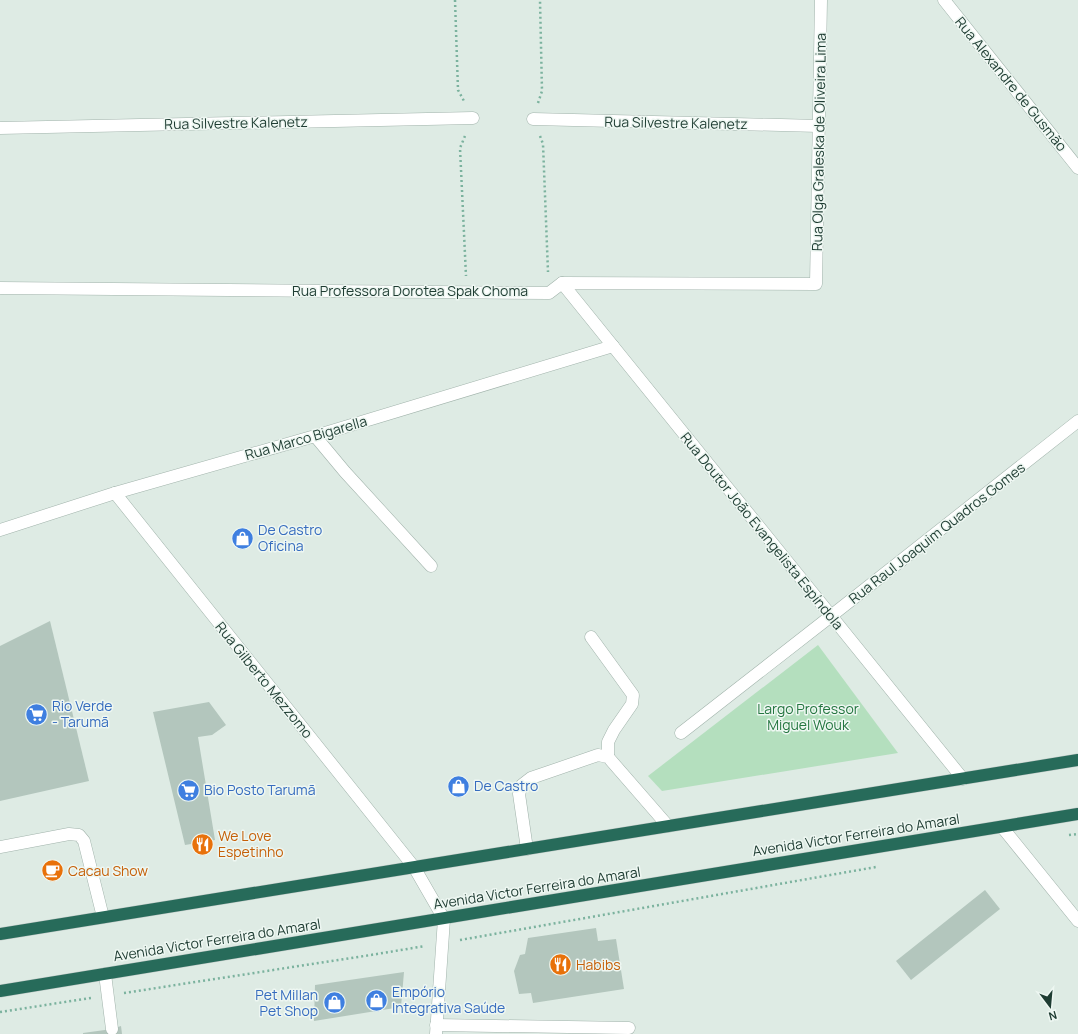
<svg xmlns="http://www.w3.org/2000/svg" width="1078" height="1034" font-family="Manrope,sans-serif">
<rect width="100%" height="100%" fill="#deebe4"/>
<polygon fill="#b4dfbe" points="818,645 898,753 662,791 648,776"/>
<g fill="#b3c6bd">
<polygon points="50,621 89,781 0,801 0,646"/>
<polygon points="209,702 226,725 212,735 198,737 215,840 185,845 153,712"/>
<polygon points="985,890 1000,909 911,980 896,961"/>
<polygon points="596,928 598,941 616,939 624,989 533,1003 531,993 519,994 514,971 520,955 525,954 528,938"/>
<polygon points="404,972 401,1007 314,1021 315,985"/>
<polygon points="121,1026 122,1034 83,1034 83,1033 112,1029"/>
</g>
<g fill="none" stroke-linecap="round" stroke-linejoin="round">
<defs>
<g id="minor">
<polyline points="944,0 1078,168"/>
<polyline points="533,119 819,126"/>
<polyline points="0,128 473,118"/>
<polyline points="562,283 963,779"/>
<polyline points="0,288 549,293 562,283 816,284 821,0"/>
<polyline points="315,436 345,472 431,566"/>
<polyline points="115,493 414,867 444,919 436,1034"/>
<polyline points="0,530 115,493 315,436 613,346"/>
<polyline points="591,637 633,695 632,704 614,730 608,742 608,757"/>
<polyline points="681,733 831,616 1078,421"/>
<polyline points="1002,827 1078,921"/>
<polyline points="0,847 69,834 79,835 84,841 103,917"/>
<polyline points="527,849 519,794 522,785 531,778 598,755 608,757 668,826"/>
<polyline points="105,974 112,1029"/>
<polyline points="436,1025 629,1028"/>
</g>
<g id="highway">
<polyline points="0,934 1078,760"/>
<polyline points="0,991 1078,814"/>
</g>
</defs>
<use href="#minor" stroke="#a1b3ab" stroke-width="13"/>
<use href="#highway" stroke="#c0c8c6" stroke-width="13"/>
<g stroke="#7bb29e" stroke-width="2.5" stroke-dasharray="2 3" stroke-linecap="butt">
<polyline points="455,0 458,90 464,101"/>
<polyline points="538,103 542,91 540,0"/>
<polyline points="465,136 460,148 466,276"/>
<polyline points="540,136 543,144 548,272"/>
<polyline points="1069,835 1078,834"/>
<polyline points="460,940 876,867"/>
<polyline points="124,993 377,954 425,946"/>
<polyline points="0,1012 91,998"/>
</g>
<use href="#minor" stroke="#fff" stroke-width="12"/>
<use href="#highway" stroke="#276b5a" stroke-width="12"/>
</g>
<defs>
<symbol id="shop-disc" viewBox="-11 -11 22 22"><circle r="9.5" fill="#3f7fe0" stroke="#eef7f2"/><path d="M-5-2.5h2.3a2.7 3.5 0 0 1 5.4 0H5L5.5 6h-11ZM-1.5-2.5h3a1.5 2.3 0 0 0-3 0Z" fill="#fff"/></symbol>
<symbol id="supermarket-disc" viewBox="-11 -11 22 22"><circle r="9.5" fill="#3f7fe0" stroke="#eef7f2"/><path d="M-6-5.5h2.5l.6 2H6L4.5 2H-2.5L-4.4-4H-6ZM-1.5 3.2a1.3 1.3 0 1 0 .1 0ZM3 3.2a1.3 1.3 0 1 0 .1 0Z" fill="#fff"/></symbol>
<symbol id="restaurant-disc" viewBox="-11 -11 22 22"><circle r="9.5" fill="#e8710a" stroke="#eef7f2"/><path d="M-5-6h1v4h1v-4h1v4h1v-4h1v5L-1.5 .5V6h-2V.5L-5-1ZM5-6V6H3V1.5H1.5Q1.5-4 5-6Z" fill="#fff"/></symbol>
<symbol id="cafe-disc" viewBox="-11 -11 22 22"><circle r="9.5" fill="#e8710a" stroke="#eef7f2"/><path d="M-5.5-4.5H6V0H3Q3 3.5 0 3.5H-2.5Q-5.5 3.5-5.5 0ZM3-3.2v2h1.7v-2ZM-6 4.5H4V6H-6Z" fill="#fff"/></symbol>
</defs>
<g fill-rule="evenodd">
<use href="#shop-disc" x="230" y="526" width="25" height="25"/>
<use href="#supermarket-disc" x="24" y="702" width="25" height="25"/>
<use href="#shop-disc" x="446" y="774" width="25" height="25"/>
<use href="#supermarket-disc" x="176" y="778" width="25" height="25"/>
<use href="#restaurant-disc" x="190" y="832" width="25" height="25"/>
<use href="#cafe-disc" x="40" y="858" width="25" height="25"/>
<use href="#restaurant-disc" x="548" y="952" width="25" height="25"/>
<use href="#shop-disc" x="364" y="988" width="25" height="25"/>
<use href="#shop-disc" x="322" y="990" width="25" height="25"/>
</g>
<g text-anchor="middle" stroke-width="3" stroke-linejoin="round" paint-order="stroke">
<g font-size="14" fill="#1e3c32" stroke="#eef7f2">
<text transform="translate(1011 84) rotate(51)" y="5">Rua Alexandre de Gusmão</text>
<text transform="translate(236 123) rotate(-1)" y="5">Rua Silvestre Kalenetz</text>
<text transform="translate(676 123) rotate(1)" y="5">Rua Silvestre Kalenetz</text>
<text transform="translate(819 142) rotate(-89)" y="5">Rua Olga Graleska de Oliveira Lima</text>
<text x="410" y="296">Rua Professora Dorotea Spak Choma</text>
<text transform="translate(306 438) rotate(-16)" y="5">Rua Marco Bigarella</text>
<text transform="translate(762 531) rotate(51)" y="5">Rua Doutor João Evangelista Espíndola</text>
<text transform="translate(937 533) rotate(-38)" y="5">Rua Raul Joaquim Quadros Gomes</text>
<text transform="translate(264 680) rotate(51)" y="5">Rua Gilberto Mezzomo</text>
<text transform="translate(856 835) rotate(-9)" y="5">Avenida Victor Ferreira do Amaral</text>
<text transform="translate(537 888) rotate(-9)" y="5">Avenida Victor Ferreira do Amaral</text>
<text transform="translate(217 940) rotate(-9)" y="5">Avenida Victor Ferreira do Amaral</text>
</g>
<g font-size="14" fill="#366cbe" stroke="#eef7f2" text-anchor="start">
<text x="258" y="535">De Castro<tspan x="258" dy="16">Oficina</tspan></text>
<text x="52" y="711">Rio Verde<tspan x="52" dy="16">- Tarumã</tspan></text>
<text x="474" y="791">De Castro</text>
<text x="204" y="795">Bio Posto Tarumã</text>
<text x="392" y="997">Empório<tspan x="392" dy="16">Integrativa Saúde</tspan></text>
<text x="318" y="1000" text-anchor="end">Pet Millan<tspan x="318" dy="16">Pet Shop</tspan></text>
</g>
<g font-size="14" fill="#247640" stroke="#eef7f2">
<text x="808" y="714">Largo Professor<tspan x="808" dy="16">Miguel Wouk</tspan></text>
</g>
<g font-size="14" fill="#c56008" stroke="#eef7f2" text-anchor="start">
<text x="218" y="841">We Love<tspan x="218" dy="16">Espetinho</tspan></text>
<text x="68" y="876">Cacau Show</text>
<text x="576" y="970">Habibs</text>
</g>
</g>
<g transform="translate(1050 1006) rotate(164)" stroke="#eef7f2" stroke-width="3" paint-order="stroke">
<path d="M0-3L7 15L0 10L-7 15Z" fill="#1e3c32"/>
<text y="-6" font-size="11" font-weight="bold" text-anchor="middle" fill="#1e3c32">N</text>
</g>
</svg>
